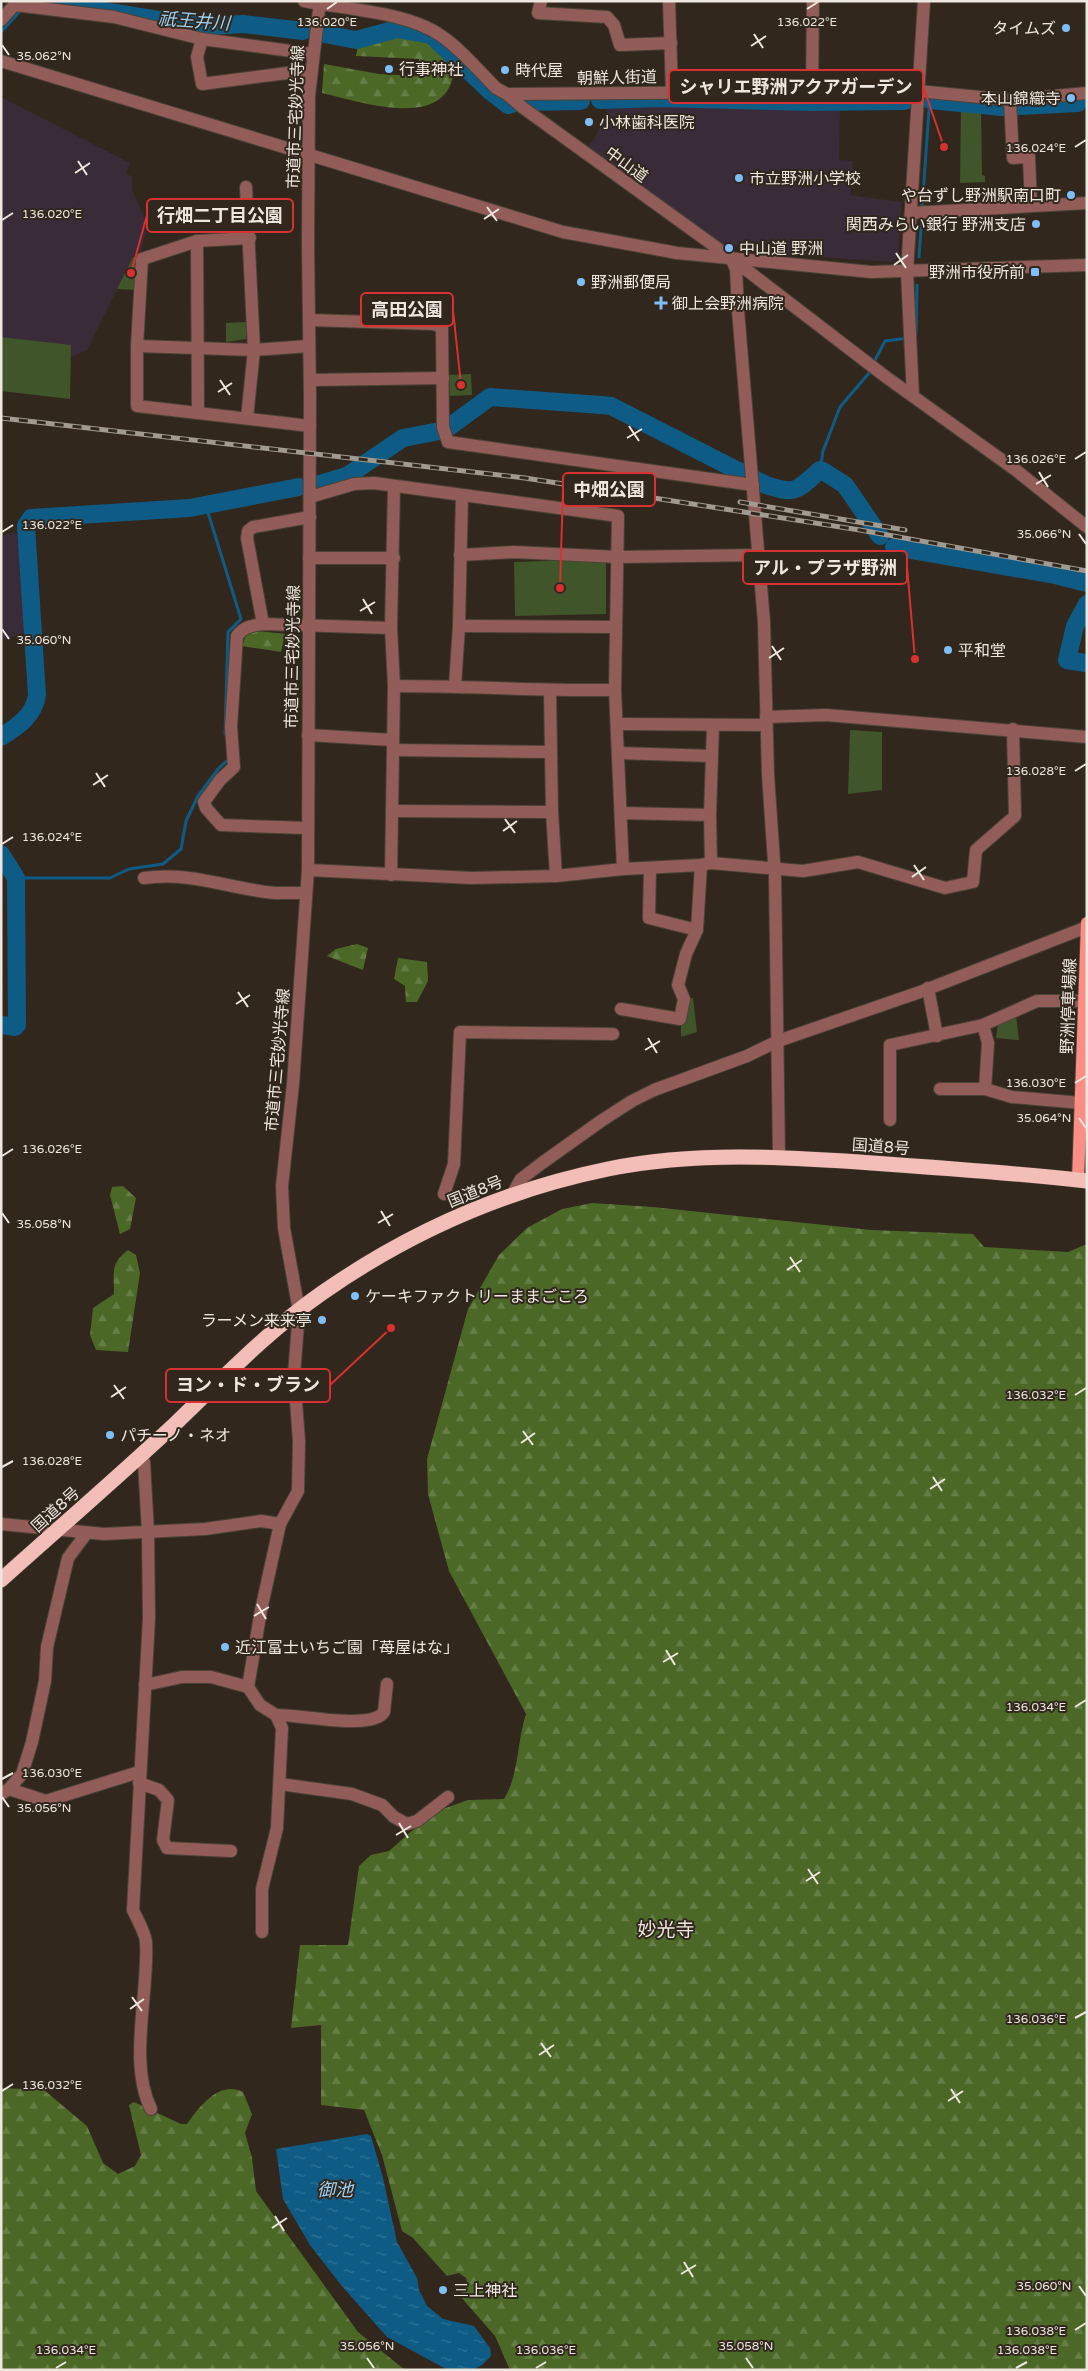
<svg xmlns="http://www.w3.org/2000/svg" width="1088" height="2371" font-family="'Varela Round','Noto Sans JP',sans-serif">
<defs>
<pattern id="forest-firs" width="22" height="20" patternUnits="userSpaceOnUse" patternTransform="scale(1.25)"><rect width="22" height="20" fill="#4b6827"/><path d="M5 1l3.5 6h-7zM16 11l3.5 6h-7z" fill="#657e46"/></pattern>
<pattern id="water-ripples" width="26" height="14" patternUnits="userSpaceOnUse" patternTransform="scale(1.25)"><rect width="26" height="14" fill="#0e5c86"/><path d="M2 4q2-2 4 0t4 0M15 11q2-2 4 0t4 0" fill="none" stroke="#317397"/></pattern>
</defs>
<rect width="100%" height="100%" fill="#31271c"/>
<g fill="#392b38">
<polygon points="1,97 130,163 126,173 132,177 132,190 144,217 146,232 140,255 135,253 87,350 1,391"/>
<polygon points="668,99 840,105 839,160 853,161 850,195 902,202 898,257 893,262 847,259 795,255 757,248 723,245 587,149 597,134 611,101"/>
<polygon points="15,533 21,538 27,632 1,641 1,535"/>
</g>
<g fill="url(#forest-firs)">
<path d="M399,31L431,39L454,59C458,135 365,103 322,93L324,64L379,74L418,76L419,59L356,56L359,41Z"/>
<polygon points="258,631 285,634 281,652 242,646 246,635"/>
<polygon points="357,944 368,948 363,970 327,956 336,949"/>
<polygon points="398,958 427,962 428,981 417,1002 406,1002 405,986 394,979"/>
<polygon points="123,1186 136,1198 130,1229 120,1234 110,1195 112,1187"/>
<path d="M592,1203L653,1207L872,1230L973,1234L984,1247L1068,1252L1087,1244V2370H510L495,2336L460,2296L467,2282L466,2278L459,2273L447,2276L413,2238L402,2231L382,2155L364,2110L321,2105V2025L291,2028L300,1945H348L359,1866L371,1855L389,1851L432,1813L468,1800L504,1799C519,1775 517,1741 526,1714L449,1571L428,1494L427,1459L468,1309L499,1255L527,1228L562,1209Z"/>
<path d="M128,1250L136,1255L140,1273L128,1352L96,1350L90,1335L93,1308L114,1294C114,1274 110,1263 128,1250Z"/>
<path d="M1,2088L44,2090L87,2126L103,2163L118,2174L135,2166L141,2155L129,2105L134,2102L181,2124H187C199,2107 219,2080 243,2092L252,2114L245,2133L252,2158L256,2191L358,2332L405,2370H1Z"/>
</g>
<g fill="#40552a">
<polygon points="961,106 981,110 982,175 985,176 985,182 960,183"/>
<polygon points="133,257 138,258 136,290 117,289"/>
<polygon points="246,322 246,339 226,342 226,323"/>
<polygon points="1,337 71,345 70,399 1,391"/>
<polygon points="471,374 472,395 450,396 449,375"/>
<polygon points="606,559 606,614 515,616 514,562"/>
<polygon points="850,730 882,732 882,790 848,794"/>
<polygon points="687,998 693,998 697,1032 681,1037 681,1023"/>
<polygon points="1016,1015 1019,1040 996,1038 998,1023"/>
</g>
<polygon fill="url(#water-ripples)" points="367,2134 371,2136 383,2178 397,2242 417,2278 419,2290 427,2306 443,2319 474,2326 490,2348 491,2356 482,2365 472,2370 448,2370 387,2337 341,2285 310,2245 283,2199 276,2149"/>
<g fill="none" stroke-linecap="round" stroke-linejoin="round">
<g stroke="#0e5c86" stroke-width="3">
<polyline points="1,32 21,10"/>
<polyline points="922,209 929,110 933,100"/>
<polyline points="919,257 922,215"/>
<polyline points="916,335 917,285"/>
<polyline points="874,362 885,341 908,338"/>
<polyline points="820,470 823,451 840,407 869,373"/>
<polyline points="206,506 241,619 228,632 225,734"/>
<polyline points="1086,582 1087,582"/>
<polyline points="16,878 110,878 129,869 163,864 181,849 186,821 198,796 219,768 228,760"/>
</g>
<g stroke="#0e5c86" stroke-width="18">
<polyline points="26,1 49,2 183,24 211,26 243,24 303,31"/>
<polyline points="325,34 356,40 397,29 431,35 490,91 508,105 512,104"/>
<polyline points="600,100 660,98 811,102 905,101"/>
<polyline points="930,100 1002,107 1078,103"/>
<polyline points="523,102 581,101"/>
<path d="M320,484L347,476L403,438L445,430L490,397L601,405L611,406L766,485C797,495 796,491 820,470L823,471L845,485L880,536"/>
<polyline points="894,547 1055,575 1087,583"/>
<polyline points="1085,663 1067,660 1075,626 1087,604"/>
<path d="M1,737C18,726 34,716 37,695L26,526L31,518L190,508L299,487"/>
<polyline points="1,854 16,878 17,1025 15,1027 1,1025"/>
</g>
<defs>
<g id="minor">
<path d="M304,1C344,9 407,12 440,35C461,49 478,70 496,88L507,94L522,107L731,258L886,377L1017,471L1087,527"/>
<polyline points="541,1 538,13 607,17 614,25 620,45 671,43"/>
<polyline points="669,1 672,92"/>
<polyline points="15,5 114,17 202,39 313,54"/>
<polyline points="1,20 18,1"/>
<polyline points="202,39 197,57 202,84 303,71"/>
<polyline points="1,61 563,232 677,253 871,272 1087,265"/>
<polyline points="812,93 813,1"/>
<polyline points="507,94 918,91 1010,100 1087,93"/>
<polyline points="1010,100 1013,158 1029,157 1031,206"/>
<polyline points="246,187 254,350 247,418"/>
<polyline points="911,213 1087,203"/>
<polyline points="250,238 197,241 142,259 137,346 137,406 310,426"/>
<polyline points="197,241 198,413"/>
<polyline points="731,258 736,269 738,310 764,622 768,775 775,876 779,1156"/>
<polyline points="309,320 434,324 442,328 443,427 448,442 753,485"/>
<polyline points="137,346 254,350 309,346"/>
<polyline points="310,380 443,378"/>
<polyline points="913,396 907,272 924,1"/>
<polyline points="310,497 354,484 374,483 618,516 615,690 623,869"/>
<polyline points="460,555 514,552 618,557 760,555"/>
<polyline points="309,558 394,558"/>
<polyline points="263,624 247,538 248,531 253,527 310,517"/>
<polyline points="459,626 615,627"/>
<path d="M394,686C468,686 542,691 615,690"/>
<polyline points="455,686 459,626 462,495"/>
<polyline points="550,691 552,812 556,876"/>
<polyline points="766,717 826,715 1087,737"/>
<polyline points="617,724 766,725"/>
<polyline points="308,735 392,740"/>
<polyline points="393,750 550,752"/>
<polyline points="619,753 712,756"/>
<polyline points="392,811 552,812"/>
<polyline points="621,813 710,815"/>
<path d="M307,828L221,825L206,808L204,802L220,780L234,767L231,727L237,636C244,626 252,626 263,624L391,628"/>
<polyline points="711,863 710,815 713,725"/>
<polyline points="650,868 649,918 697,930"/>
<polyline points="308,870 472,878 556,876 623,869 701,865 711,863 803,871 858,862 945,888 973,882 976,850 1015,816 1013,729"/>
<polyline points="391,875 394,686 391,628 394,487"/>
<path d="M144,878C190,871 231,889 275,893C285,893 296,893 306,893"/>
<polyline points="928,988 937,1036"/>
<polyline points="621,1009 680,1019 684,999 678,985 686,954 697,930 701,865"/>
<polyline points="983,1025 988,1043 985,1089"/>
<polyline points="940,1089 985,1089 1012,1097 1081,1103"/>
<polyline points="890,1120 890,1045 983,1025 1037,1001 1084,1001"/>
<polyline points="444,1194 454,1164 460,1032 613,1034"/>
<polyline points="512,1195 521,1179 542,1163 601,1121 632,1101 654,1090 747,1056 778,1041 920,992 1087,927"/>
<path d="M140,1456L144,1462L148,1532L149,1618L133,1910C137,1919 145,1932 146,1942C149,1993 128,2063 151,2109"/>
<polyline points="1,1524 104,1534 205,1529 261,1521 280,1524"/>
<polyline points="145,1685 182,1677 211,1677 248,1687 260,1705 276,1715 282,1728 277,1828 262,1889 262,1932"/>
<polyline points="248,1687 261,1610 280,1524 298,1491 299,1441 294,1375 299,1311 284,1228 282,1186 293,1084 308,870 310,396 308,244 309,96 320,1"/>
<path d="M276,1715C299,1714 371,1731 384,1712L387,1684"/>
<polyline points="139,1783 159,1790 168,1800 163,1840 167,1848 231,1851"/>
<polyline points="280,1784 352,1794 382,1805 394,1817 407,1824 417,1821 448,1797"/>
<polyline points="9,1789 46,1801 139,1772"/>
<polyline points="1,1794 9,1789 22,1774 32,1742 45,1681 47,1647 68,1558 86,1534"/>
</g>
<polyline id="major" points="1078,1180 1087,923"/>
<path id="highway" d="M1,1580C59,1528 118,1477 175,1424C222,1379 269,1330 322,1293C408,1233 505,1190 608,1169C695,1151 785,1157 872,1163C944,1168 1015,1173 1087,1181"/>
</defs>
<use href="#minor" stroke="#4b4237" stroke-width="14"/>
<use href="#major" stroke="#4b4237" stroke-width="14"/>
<use href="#highway" stroke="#4b4237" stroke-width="16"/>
<use href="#minor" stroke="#925d58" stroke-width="12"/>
<use href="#major" stroke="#fc8e85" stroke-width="12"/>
<use href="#highway" stroke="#f4beb8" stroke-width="15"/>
<defs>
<g id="rail">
<polyline points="1,418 525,478 860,530 1087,571"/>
<polyline points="740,502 905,530"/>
</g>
</defs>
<use href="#rail" stroke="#a19a90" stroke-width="5"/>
<use href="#rail" stroke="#31271c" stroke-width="3" stroke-dasharray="9" stroke-linecap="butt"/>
</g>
<path fill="none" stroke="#ede7df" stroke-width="2" d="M327,9L337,2M807,9L818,2M754,34L763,48M2,45L9,55M751,46L766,36M1075,147L1086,140M78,161L87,175M75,173L90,163M487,207L497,221M484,219L499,209M2,220L13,213M896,253L906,268M894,265L908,255M220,380L230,395M218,392L232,383M629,426L639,441M627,438L642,429M1075,459L1086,452M1039,472L1048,487M1036,484L1051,475M2,532L13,525M1079,534L1086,544M363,599L372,614M360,611L375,602M2,629L9,639M772,646L781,660M769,658L784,648M1075,771L1086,764M96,773L105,787M93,785L108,775M505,819L515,833M503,831L517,821M2,844L13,837M914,865L924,880M912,877L926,867M238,992L248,1007M236,1004L250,995M648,1038L657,1053M645,1050L660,1041M1075,1083L1086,1076M1079,1118L1086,1128M2,1156L13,1149M381,1211L390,1226M2,1213L9,1223M378,1223L393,1214M790,1257L800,1272M787,1270L802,1260M114,1385L124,1399M1075,1395L1086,1388M111,1397L126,1387M523,1431L533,1445M521,1443L535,1433M2,1467L13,1461M933,1477L942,1491M930,1489L945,1479M257,1604L266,1619M254,1616L269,1607M666,1650L675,1665M663,1662L678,1653M1075,1707L1086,1700M2,1779L13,1773M2,1797L9,1807M399,1823L408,1838M396,1835L411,1826M808,1869L818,1884M806,1881L820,1872M132,1997L142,2011M130,2009L144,1999M1075,2018L1086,2012M541,2043L551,2057M539,2055L554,2045M951,2089L960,2103M2,2091L13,2084M948,2101L963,2091M275,2216L284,2231M272,2228L287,2218M684,2262L693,2277M681,2274L696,2265M1079,2286L1086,2296M1075,2330L1086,2323M367,2358L374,2368M746,2358L753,2368M56,2368L66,2362M536,2368L546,2362M1016,2368L1027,2362"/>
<g fill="#7ebef9" stroke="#31271c" stroke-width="2">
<circle cx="1066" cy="28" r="5"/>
<circle cx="389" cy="69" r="5"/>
<circle cx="505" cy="70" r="5"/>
<circle cx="1071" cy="98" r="5"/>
<circle cx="589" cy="122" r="5"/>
<circle cx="739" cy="178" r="5"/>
<circle cx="1071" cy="195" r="5"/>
<circle cx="1036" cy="224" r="5"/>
<circle cx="729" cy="248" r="5"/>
<rect x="1030" y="267" width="10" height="10" rx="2.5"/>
<circle cx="581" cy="282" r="5"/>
<path d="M658.5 295.5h5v5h5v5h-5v5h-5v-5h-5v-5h5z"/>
<circle cx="948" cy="650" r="5"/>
<circle cx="355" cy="1296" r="5"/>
<circle cx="322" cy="1320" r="5"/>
<circle cx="110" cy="1435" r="5"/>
<circle cx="225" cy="1647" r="5"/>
<circle cx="443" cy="2290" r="5"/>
</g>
<g text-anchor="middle" stroke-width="4" stroke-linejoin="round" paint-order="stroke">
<g font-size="16" fill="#ede7df" stroke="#31271c" text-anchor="start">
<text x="1056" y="34" text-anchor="end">タイムズ</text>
<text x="399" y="75">行事神社</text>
<text x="515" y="76">時代屋</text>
<text x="1061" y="104" text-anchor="end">本山錦織寺</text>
<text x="599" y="128">小林歯科医院</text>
<text x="749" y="184">市立野洲小学校</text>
<text x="1061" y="201" text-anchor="end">や台ずし野洲駅南口町</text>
<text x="1026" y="230" text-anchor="end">関西みらい銀行 野洲支店</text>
<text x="739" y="254">中山道 野洲</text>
<text x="1025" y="278" text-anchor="end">野洲市役所前</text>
<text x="591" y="288">野洲郵便局</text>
<text x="672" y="309">御上会野洲病院</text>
<text x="958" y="656">平和堂</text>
<text x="365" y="1302">ケーキファクトリーままごころ</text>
<text x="312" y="1326" text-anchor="end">ラーメン来来亭</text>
<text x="120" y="1441">パチーノ・ネオ</text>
<text x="235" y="1653">近江富士いちご園「苺屋はな」</text>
<text x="453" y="2296">三上神社</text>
</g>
<g font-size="16" fill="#ede7df" stroke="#31271c">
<text transform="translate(617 77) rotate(-1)" y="6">朝鮮人街道</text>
<text transform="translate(295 117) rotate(-88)" y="6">市道市三宅妙光寺線</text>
<text transform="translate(627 164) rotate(36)" y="6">中山道</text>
<text transform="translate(292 657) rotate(-89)" y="6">市道市三宅妙光寺線</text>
<text transform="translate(1068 1006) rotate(-88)" y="6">野洲停車場線</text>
<text transform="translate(277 1060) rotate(-85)" y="6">市道市三宅妙光寺線</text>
<text transform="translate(881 1146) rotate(4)" y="6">国道8号</text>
<text transform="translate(475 1191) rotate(-22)" y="6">国道8号</text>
<text transform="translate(55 1509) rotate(-42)" y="6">国道8号</text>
</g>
<g font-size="18" font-style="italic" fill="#9bd0f6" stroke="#31271c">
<text transform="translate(194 21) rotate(4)" y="6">祇王井川</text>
<text x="335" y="2196">御池</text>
</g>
<g font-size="19" fill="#ede7df" stroke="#31271c">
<text x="666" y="1936">妙光寺</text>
</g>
</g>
<g font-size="12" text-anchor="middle" fill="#ede7df" stroke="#31271c" stroke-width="4" stroke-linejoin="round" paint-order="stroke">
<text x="327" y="26">136.020°E</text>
<text x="807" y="26">136.022°E</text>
<text x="44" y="60">35.062°N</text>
<text x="1036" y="152">136.024°E</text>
<text x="52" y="218">136.020°E</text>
<text x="1036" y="463">136.026°E</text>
<text x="52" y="529">136.022°E</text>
<text x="1044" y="538">35.066°N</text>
<text x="44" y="644">35.060°N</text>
<text x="1036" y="775">136.028°E</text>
<text x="52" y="841">136.024°E</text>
<text x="1036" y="1087">136.030°E</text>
<text x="1044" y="1122">35.064°N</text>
<text x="52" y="1153">136.026°E</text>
<text x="44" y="1228">35.058°N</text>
<text x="1036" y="1399">136.032°E</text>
<text x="52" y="1465">136.028°E</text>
<text x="1036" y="1711">136.034°E</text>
<text x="52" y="1777">136.030°E</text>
<text x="44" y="1812">35.056°N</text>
<text x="1036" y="2023">136.036°E</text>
<text x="52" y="2089">136.032°E</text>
<text x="1044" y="2290">35.060°N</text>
<text x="1036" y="2335">136.038°E</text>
<text x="367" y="2350">35.056°N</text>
<text x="746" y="2350">35.058°N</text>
<text x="66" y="2354">136.034°E</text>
<text x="546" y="2354">136.036°E</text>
<text x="1027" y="2354">136.038°E</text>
</g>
<path fill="none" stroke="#d73231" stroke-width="2" d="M944 147L923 86M131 273L147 215M461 385L453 310M560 588L563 489M915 659L907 567M391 1328L330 1385"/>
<g fill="#d73231" stroke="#31271c" stroke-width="2">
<circle cx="944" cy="147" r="5"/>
<circle cx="131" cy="273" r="5"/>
<circle cx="461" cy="385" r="5"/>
<circle cx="560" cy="588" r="5"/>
<circle cx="915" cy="659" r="5"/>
<circle cx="391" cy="1328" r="5"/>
</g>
<g fill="#31271c" stroke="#d73231" stroke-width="2">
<rect x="669" y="70" width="254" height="33" rx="5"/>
<rect x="147" y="199" width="146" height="33" rx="5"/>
<rect x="361" y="293" width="92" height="33" rx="5"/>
<rect x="563" y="473" width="92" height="33" rx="5"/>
<rect x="743" y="551" width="164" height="33" rx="5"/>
<rect x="166" y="1369" width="164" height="33" rx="5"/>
</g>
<g font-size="18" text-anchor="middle" font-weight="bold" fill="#ede7df">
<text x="796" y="93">シャリエ野洲アクアガーデン</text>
<text x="220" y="222">行畑二丁目公園</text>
<text x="407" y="316">高田公園</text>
<text x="609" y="496">中畑公園</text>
<text x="825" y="574">アル・プラザ野洲</text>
<text x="248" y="1391">ヨン・ド・ブラン</text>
</g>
<rect width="1088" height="2371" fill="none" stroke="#ede7df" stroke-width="5"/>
</svg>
